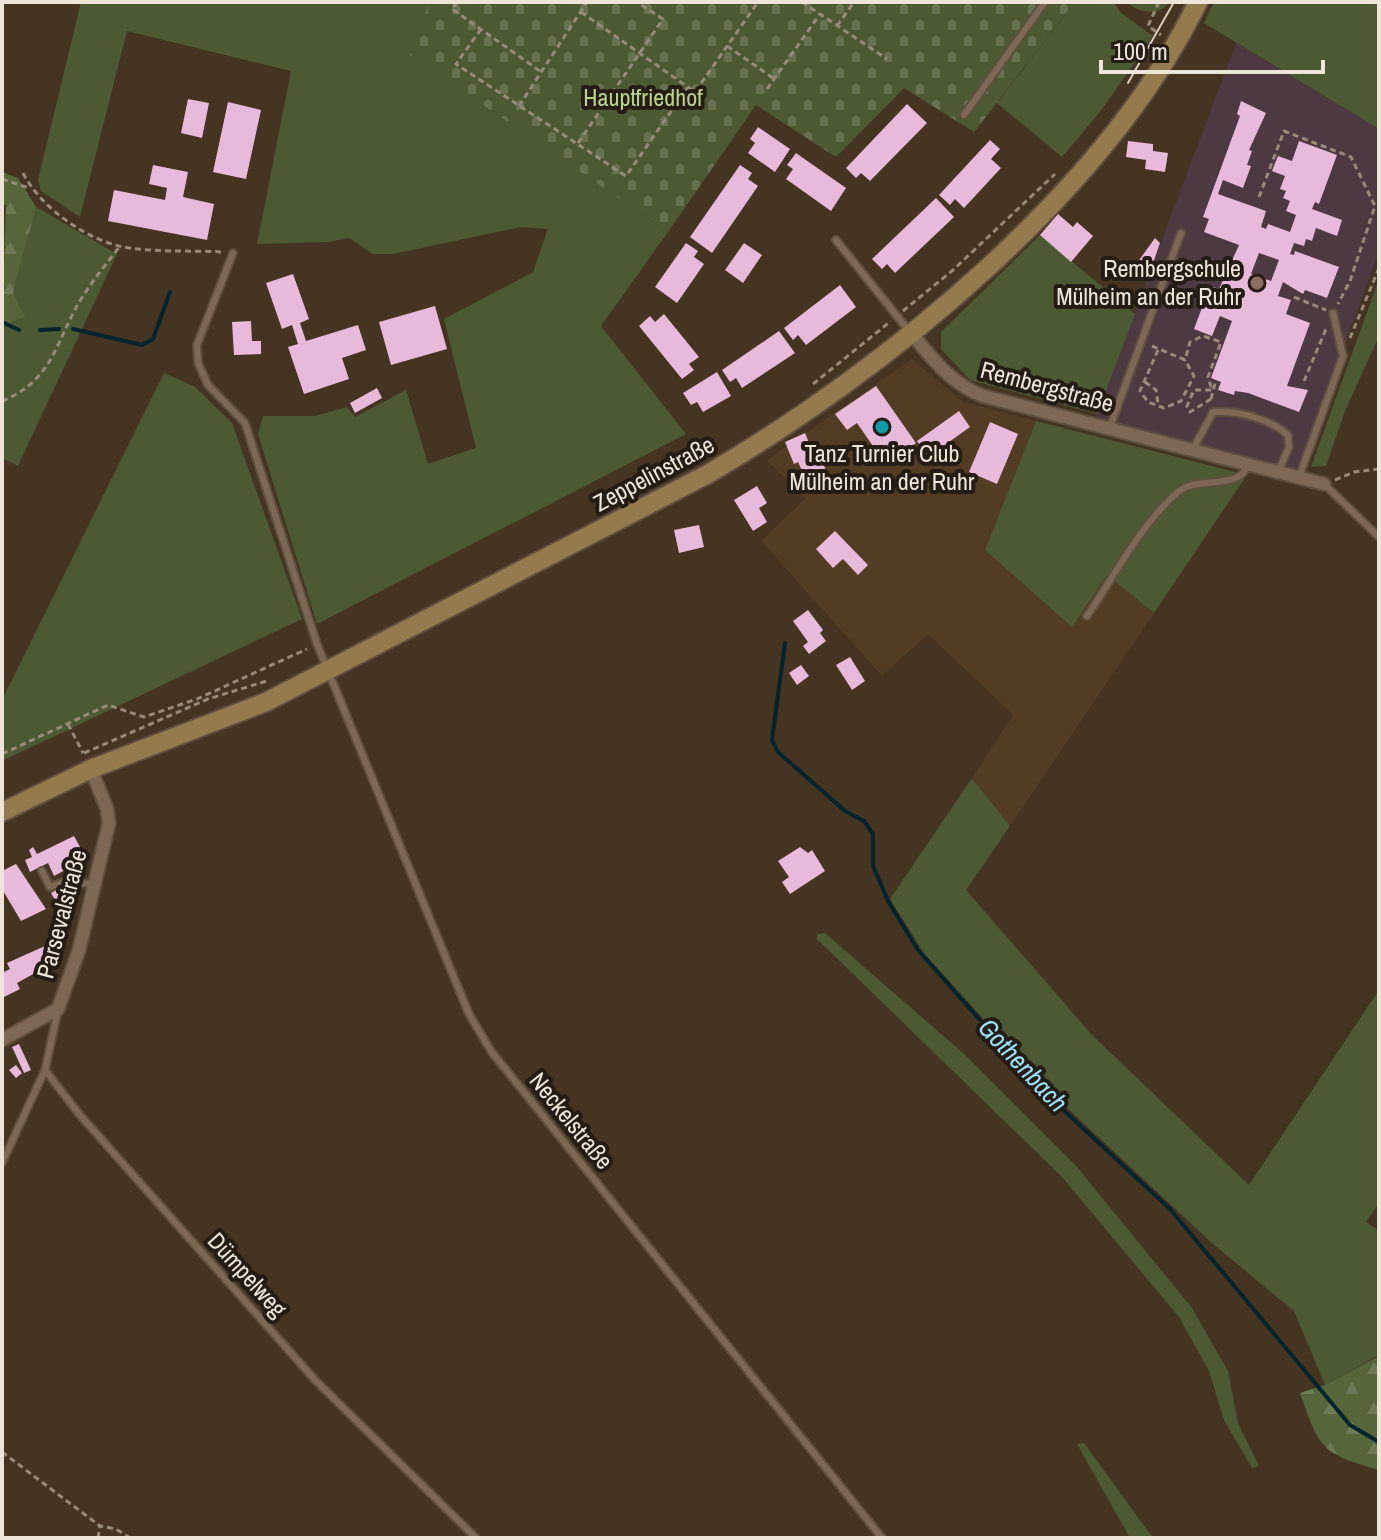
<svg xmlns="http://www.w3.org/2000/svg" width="1381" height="1540" font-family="'Archivo Narrow',sans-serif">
<defs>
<pattern id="forest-firs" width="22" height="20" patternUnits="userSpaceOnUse" patternTransform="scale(2)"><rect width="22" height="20" fill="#556639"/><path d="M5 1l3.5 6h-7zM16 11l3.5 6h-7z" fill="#6e7c55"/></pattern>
<pattern id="cemetery-stones" width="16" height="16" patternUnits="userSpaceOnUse" patternTransform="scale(2)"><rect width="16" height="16" fill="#4c5a33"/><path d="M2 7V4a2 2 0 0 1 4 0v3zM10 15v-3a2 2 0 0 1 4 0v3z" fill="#667250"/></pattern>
</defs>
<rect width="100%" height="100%" fill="#453421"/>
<polygon fill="#523c23" points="912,359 963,402 1036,421 985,550 1072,626 1107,574 1154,613 1010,826 972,778 1013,715 928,634 882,676 761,541 805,499 767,460"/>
<polygon fill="#4d3941" points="1236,43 1379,129 1379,252 1298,470 1095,418"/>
<g fill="#4c5a33">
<polygon points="81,2 429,2 411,55 668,232 601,326 686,434 317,624 258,434 263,416 315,416 347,407 355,417 406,390 428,464 476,448 444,319 533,272 548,229 521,227 393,254 373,254 349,238 328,242 257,244 291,71 127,31 80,217 41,191 38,180"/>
<polygon points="1075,2 1114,2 1120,12 1153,36 1103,108 1062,157 997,103"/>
<path d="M1127,2H1170C1159,16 1139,14 1127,2Z"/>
<polygon points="1214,2 1379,2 1379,129 1204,23"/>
<polygon points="36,207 117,254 18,466 2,458 2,326 24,317 13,293"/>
<polygon points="1040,235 1135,314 1097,414 970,380 941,349 941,332"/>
<polygon points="1379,279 1379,336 1345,411 1326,466 1311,467"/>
<polygon points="164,373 195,387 232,423 302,619 2,761 2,700"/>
<polygon points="1036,421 1247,475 1154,613 1107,575 1072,627 985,550"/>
<polygon points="972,778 1010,826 966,890 1092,1035 1249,1185 1379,990 1379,1203 1366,1222 1379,1231 1379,1355 1325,1385 1294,1311 1213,1244 1046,1088 924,953 890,899"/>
<polygon points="825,933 963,1053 1077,1167 1192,1308 1228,1371 1238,1423 1259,1466 1252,1468 1224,1420 1209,1371 1179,1317 1062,1177 817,939 817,934"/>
<polygon points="1084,1443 1150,1534 1154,1538 1130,1538 1077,1444"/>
</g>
<g fill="url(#forest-firs)">
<polygon points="2,172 18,178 36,207 13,293 25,317 2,326 6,205 2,203"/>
<path d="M1379,1356V1470C1321,1453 1320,1450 1300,1393L1325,1385Z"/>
</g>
<polygon fill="url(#cemetery-stones)" points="429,2 1075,2 974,132 904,88 836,157 756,105 668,232 410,55"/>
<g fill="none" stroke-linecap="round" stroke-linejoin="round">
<g stroke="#03242d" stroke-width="4">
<polyline points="2,322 19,330"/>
<polyline points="73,329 142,345 153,339 170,292"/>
<polyline points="40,330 59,329"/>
<polyline points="785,643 772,740 778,752 845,811 864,821 873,834 873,866 888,901 918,950 1042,1090 1170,1209 1350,1425 1379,1442"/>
</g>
</g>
<g fill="#e7b9db" fill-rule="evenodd">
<polygon points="188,99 209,103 202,138 181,133"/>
<path d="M1241,101L1266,113L1249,150L1252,151L1247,165L1251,166L1243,188L1223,180L1218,194L1266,211L1261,227L1266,229L1268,224L1290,232L1296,215L1286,211L1290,201L1283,198L1286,191L1280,189L1285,176L1272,171L1278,156L1292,161L1299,141L1337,155L1319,204L1315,202L1312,209L1342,220L1337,236L1316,228L1312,241L1306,239L1304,246L1294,243L1290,254L1294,255L1295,251L1339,267L1327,298L1305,290L1303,294L1283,282L1278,296L1291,300L1286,314L1310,323L1287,386L1308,390L1299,412L1248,393L1235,391L1234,395L1218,390L1221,382L1211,378L1232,321L1220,316L1212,336L1194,329L1210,286L1219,289L1239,245L1204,232L1209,219L1203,217L1240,116L1237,114ZM1259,253L1279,260L1271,281L1251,274Z"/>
<polygon points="228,102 261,110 246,179 213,172"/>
<polygon points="907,104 927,123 870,181 861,173 856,178 846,168"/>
<polygon points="758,127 790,149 775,172 748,153 755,143 750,139"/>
<polygon points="990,140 1000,149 991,159 1001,168 964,208 955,199 950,205 939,195"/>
<polygon points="1128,141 1153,144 1153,151 1168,153 1165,172 1145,169 1146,160 1126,157"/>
<polygon points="796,153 846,188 831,211 786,179 793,169 787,165"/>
<polygon points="153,165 188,172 183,197 214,204 207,240 108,221 114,190 165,200 167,188 149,184"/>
<polygon points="740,165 752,173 748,179 758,186 712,253 690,237"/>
<polygon points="936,198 954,217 895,273 887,264 882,269 872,259"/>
<polygon points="1058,214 1073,227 1077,222 1093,236 1071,262 1040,235"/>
<polygon points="1155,238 1160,243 1150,272 1137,263"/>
<polygon points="686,243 698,251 694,257 704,264 677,303 655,287"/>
<polygon points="744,243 762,255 743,283 725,270"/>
<polygon points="293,274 309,319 300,323 306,341 358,325 366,350 342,358 349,379 304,394 288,347 298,344 292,325 282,329 266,283"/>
<polygon points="840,285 856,307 806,345 798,335 793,340 784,328"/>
<polygon points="435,306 447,349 391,365 379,322"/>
<polygon points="664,314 699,357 689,364 694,370 682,379 639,326 650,316 655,322"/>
<polygon points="251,321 252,341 261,341 261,354 234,355 232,322"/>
<polygon points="779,331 795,353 742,388 736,378 730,382 722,370"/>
<polygon points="717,372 731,396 703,412 697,402 691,405 683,393"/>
<polygon points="876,386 916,443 886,465 857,423 847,430 835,414"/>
<polygon points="377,388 382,398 355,413 350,403"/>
<polygon points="959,411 970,427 928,457 917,441"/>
<polygon points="990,422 1018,434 997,484 969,472"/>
<polygon points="805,433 812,450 817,448 831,483 815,490 808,473 804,475 798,462 794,464 785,442"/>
<polygon points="757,486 767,503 759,508 767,522 753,531 734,500"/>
<polygon points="699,525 704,547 679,553 674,530"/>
<polygon points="835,531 868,565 858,575 843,559 833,568 816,549"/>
<polygon points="808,610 823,630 820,633 826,641 809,654 803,646 808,642 793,621"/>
<polygon points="850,657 865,681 852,690 836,665"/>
<polygon points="801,665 809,676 797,685 789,673"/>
<polygon points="74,836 80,847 74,850 80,862 54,876 48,863 30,872 25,860 32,857 29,850 33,847 37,854"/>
<polygon points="800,847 808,853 812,850 825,871 790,894 782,882 789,877 778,861"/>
<polygon points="16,864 46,909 21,921 2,889 2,871"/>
<polygon points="62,887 71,903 60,909 51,893"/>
<polygon points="45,946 53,963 17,983 20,989 2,998 2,973 10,969 7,963"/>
<polygon points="19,1044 31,1070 24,1073 12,1047"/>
<polygon points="16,1065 22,1073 16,1078 9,1070"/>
</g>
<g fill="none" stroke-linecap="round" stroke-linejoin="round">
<defs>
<g id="service">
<polyline points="964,115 1045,2"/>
<polyline points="836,240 909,331"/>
<polyline points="233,253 197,345 198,363 208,385 245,423 317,644 469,1014 491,1051 882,1538"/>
<polyline points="1110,427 1181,233"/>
<path d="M1193,449L1213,412C1238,410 1270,419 1288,435L1289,447L1279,470"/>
<polyline points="1299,477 1343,356 1333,313"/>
<polyline points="1324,484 1379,537"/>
<path d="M1087,616C1113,578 1143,521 1178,492C1197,475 1239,491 1247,466"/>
<polyline points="42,871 50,887 64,882 94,884"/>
<polyline points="45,1070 79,1114 315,1380 476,1538"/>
<polyline points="2,1163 45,1070 58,1010"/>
</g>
<g id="minor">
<path d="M911,333C933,359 951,384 983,396L1324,484"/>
<polyline points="2,1040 58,1009 79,950 109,823 107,809 91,769"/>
</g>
<path id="secondary" d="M2,812L91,769L266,702L708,474C887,369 1106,191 1198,2"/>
</defs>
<use href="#service" stroke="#5e4f3f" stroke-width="10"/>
<use href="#minor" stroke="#5e4f3f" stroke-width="16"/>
<use href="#secondary" stroke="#5e4f3f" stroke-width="22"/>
<g stroke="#988a7a" stroke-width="3" stroke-dasharray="6 4" stroke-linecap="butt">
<polyline points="457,2 452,9 540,71"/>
<polyline points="802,2 887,59"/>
<polyline points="1159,2 1148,26 1161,35"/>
<polyline points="581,12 695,92 758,2"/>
<polyline points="837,26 854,2"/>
<polyline points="481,29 456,64 626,176 688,87"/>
<polyline points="727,46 773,78"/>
<polyline points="767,89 820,14"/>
<polyline points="519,106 587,2"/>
<polyline points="578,143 663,19 637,2"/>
<path d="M23,173C40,206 82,237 119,246C151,253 190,250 223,252"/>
<polyline points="2,179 29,188"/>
<polyline points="1259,197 1284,131 1351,157 1375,206 1350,281 1338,304"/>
<polyline points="1294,297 1326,310"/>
<polyline points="903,311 953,270 1055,174"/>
<polyline points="1350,338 1379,268"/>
<polyline points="1152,346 1185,360 1190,342 1203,336 1221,342 1208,377 1212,390"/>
<polyline points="1158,350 1140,391 1148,402 1164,408 1181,401 1194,376 1185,360"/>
<polyline points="1304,381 1326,329"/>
<polyline points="1145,382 1156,390 1158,404"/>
<polyline points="813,384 891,321"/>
<polyline points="1211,399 1190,412 1187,406 1194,390 1212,390"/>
<polyline points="1211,399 1216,380"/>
<path d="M2,401C55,380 56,338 83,296C94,279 107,263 120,246"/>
<polyline points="1335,480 1354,472 1379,469"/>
<polyline points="68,724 83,753"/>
<polyline points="84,753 208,699 270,680"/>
<polyline points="2,754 108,705 144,717 197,699 307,649"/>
<polyline points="2,1452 100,1526 116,1529 130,1538"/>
<polyline points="98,1538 100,1526"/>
</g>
<use href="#service" stroke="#7c6854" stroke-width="6"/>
<use href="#minor" stroke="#7c6854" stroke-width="12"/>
<use href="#secondary" stroke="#947b4e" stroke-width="18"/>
<polyline stroke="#d7cbbe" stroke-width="2" points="1128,83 1174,2"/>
</g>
<circle fill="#8d6e63" stroke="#251d15" stroke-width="3" cx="1257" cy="283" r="8"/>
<circle fill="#0f9aa8" stroke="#251d15" stroke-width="3" cx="882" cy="427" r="8"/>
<g text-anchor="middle" stroke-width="8" stroke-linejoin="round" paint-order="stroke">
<g font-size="24" fill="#b9d48c" stroke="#251d15">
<text x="643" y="106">Hauptfriedhof</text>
</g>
<g font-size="24" fill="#efe4d8" stroke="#251d15" text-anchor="end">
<text x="1241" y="277">Rembergschule<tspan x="1241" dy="28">Mülheim an der Ruhr</tspan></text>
<text x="882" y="462" text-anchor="middle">Tanz Turnier Club<tspan x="882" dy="28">Mülheim an der Ruhr</tspan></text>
</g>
<g font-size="24" fill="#efe4d8" stroke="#251d15">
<text transform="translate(1047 387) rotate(15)" y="8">Rembergstraße</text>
<text transform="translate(654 474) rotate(-28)" y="8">Zeppelinstraße</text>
<text transform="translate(62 914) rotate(-75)" y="8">Parsevalstraße</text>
<text transform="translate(571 1121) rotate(51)" y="8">Neckelstraße</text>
<text transform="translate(247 1275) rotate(48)" y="8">Dümpelweg</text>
</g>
<g font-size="26" font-style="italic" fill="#9ae2fa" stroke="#251d15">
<text transform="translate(1023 1065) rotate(47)" y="9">Gothenbach</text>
</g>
</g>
<rect width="1381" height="1540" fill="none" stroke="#efe4d8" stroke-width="8"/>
<path d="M1101 60v12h222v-12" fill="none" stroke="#efe4d8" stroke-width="4"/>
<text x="1113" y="60" font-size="24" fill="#efe4d8" stroke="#251d15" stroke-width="6" paint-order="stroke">100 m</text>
</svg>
